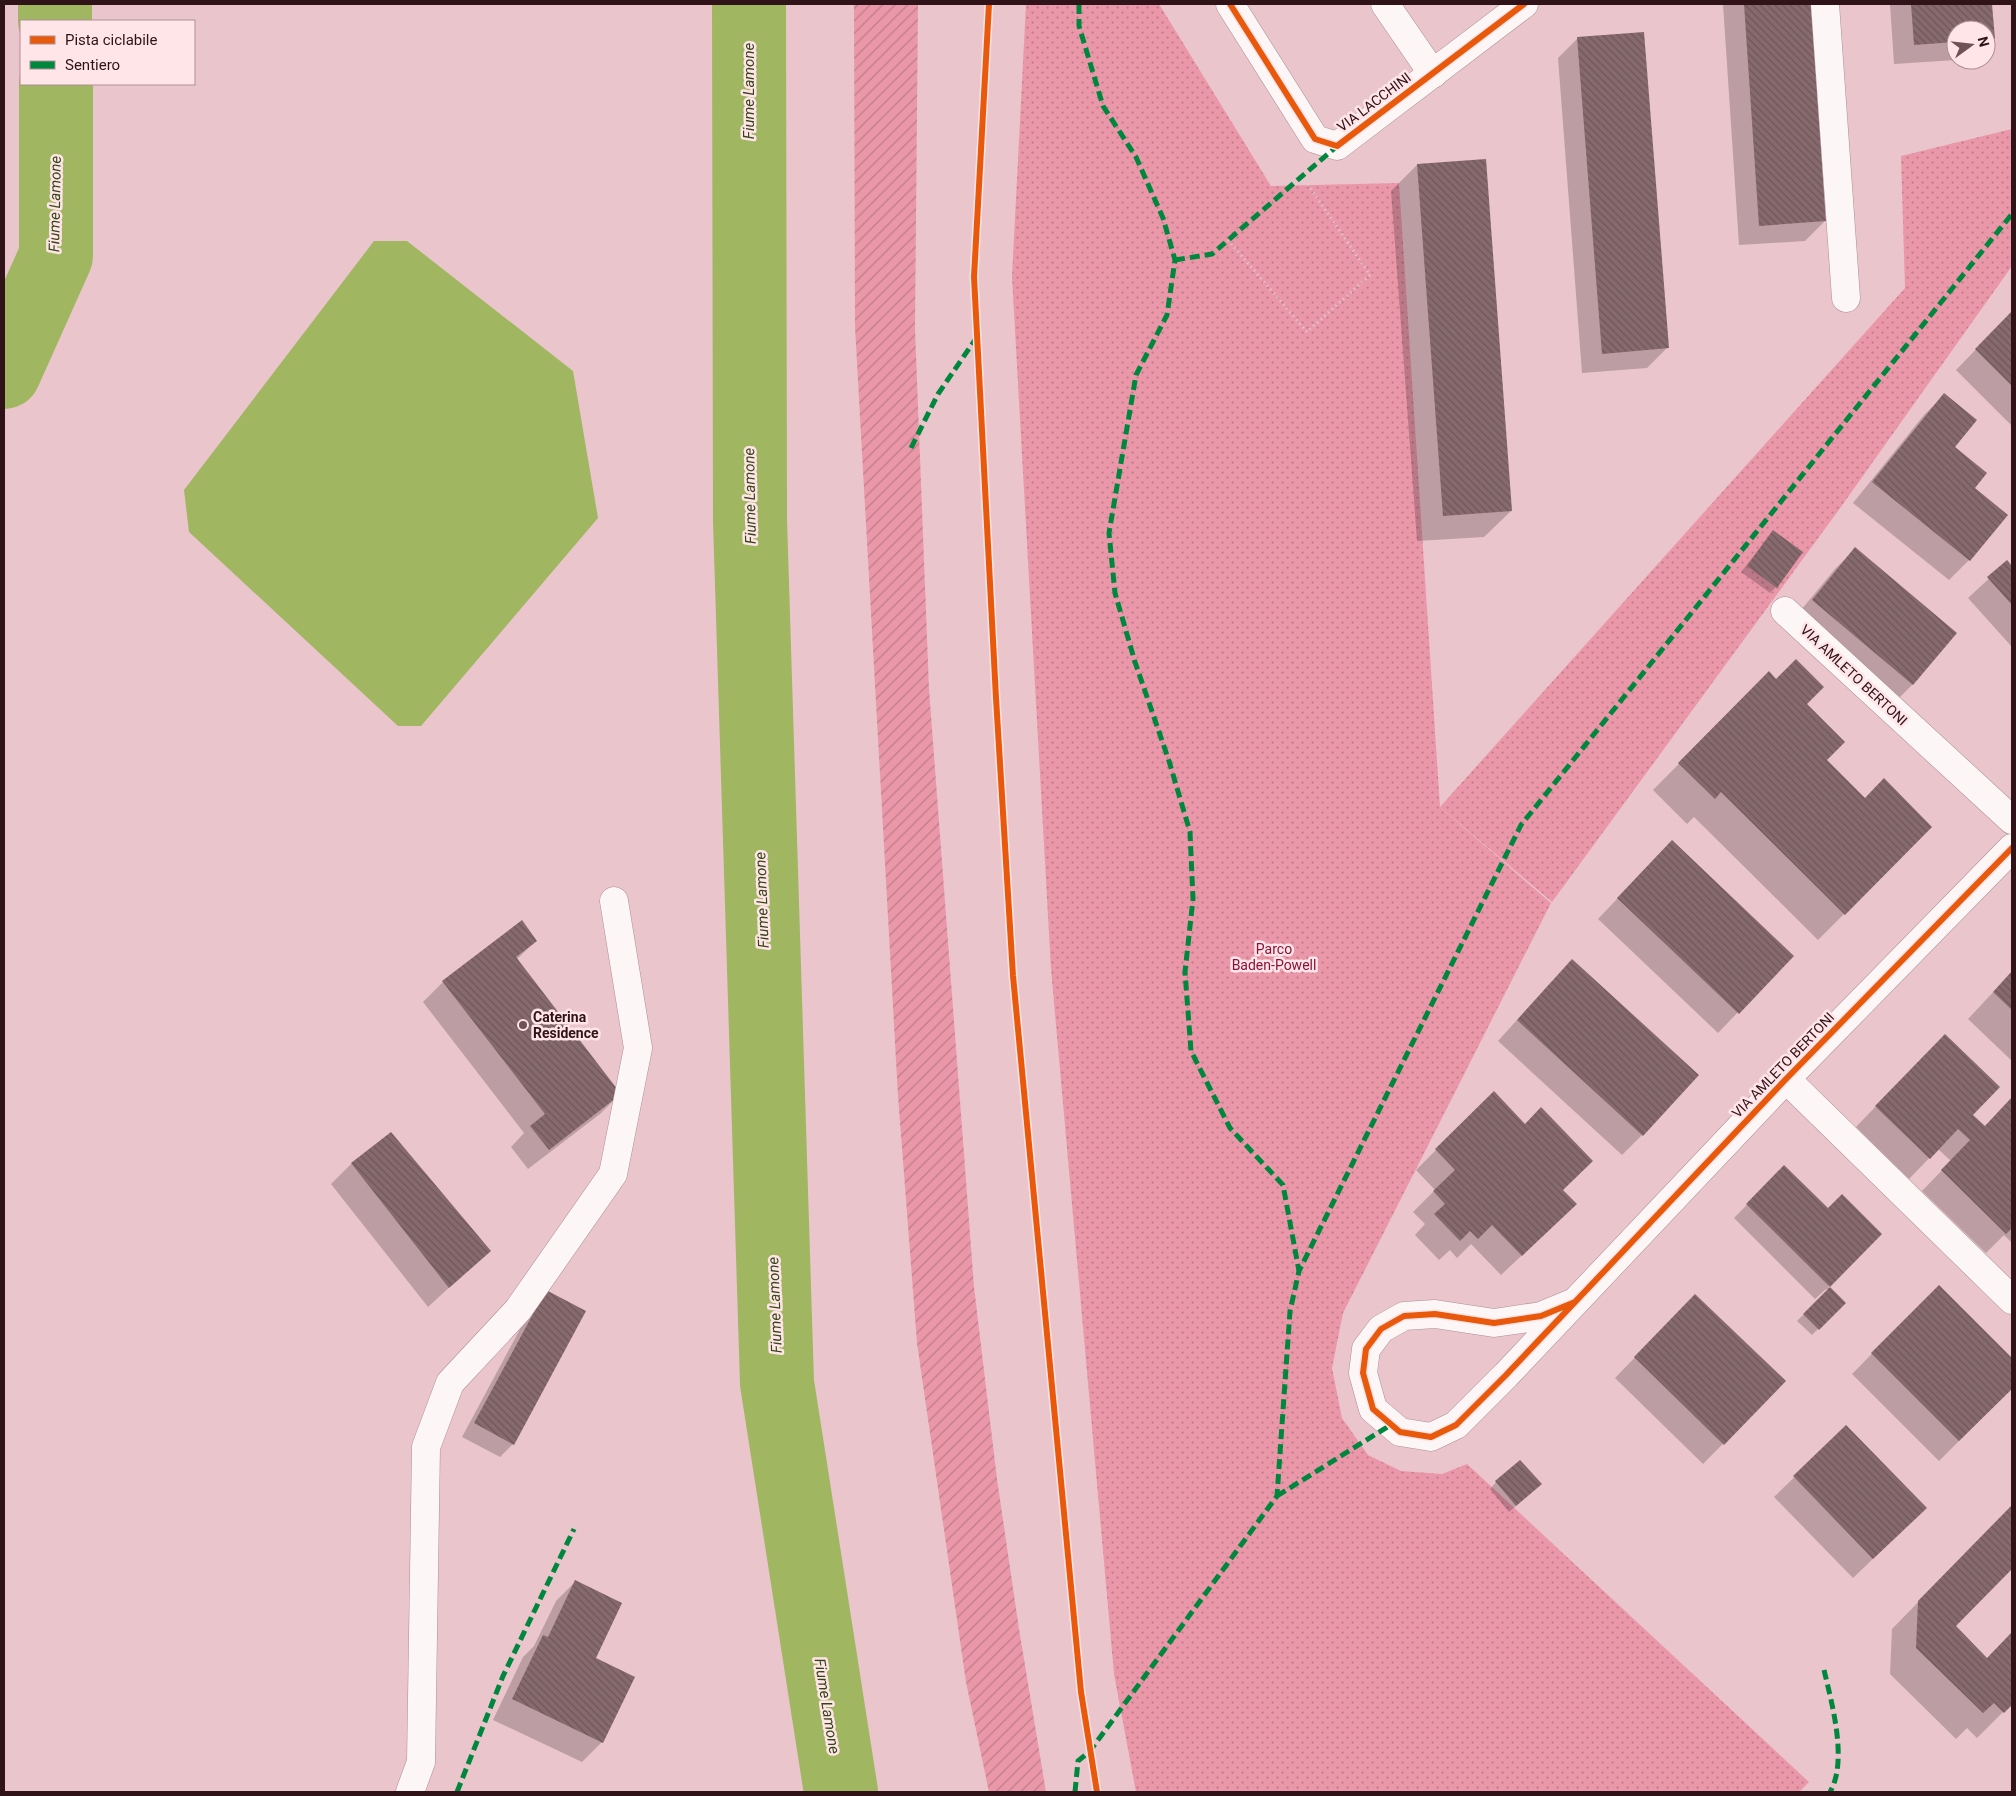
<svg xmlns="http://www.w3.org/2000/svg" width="2016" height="1796" font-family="Roboto,sans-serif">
<defs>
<pattern id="grass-dots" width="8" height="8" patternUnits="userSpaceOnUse" patternTransform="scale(1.25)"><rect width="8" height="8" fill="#ea98a9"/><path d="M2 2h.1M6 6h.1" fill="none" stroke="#be7b89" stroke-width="1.8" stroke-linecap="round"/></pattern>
<pattern id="garden-furrows" width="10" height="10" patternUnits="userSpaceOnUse" patternTransform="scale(1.25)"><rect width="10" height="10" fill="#ea98a9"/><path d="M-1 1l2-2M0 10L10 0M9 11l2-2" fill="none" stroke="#be7b89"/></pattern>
<pattern id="building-back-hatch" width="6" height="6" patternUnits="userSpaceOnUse" patternTransform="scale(1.25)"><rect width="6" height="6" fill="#876a6d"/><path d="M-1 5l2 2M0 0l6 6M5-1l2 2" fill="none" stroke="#6f5659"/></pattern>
</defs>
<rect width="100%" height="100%" fill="#eac5cc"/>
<g fill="url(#grass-dots)">
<polygon points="1026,4 1159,4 1271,186 1399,183 1440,807 1551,903 1343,1313 1332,1368 1342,1418 1368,1455 1401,1471 1442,1474 1467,1464 1809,1782 1799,1792 1136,1792 1114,1674 1051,969 1012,277"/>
<polygon points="2012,129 2012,266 1838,511 1552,902 1440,807 1905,288 1901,156"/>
</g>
<polygon fill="url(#garden-furrows)" points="854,4 918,4 915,329 929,689 974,1287 997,1479 1019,1629 1046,1792 989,1792 966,1682 917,1343 898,1096 855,327"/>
<polygon fill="#a0b661" points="374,241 407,241 573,371 598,518 421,726 398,726 189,532 184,490"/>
<g fill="#0003">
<polygon points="1723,4 1810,4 1825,221 1805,241 1739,245"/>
<polygon points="1890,4 1991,4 1994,38 1986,46 1986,30 1956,30 1956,60 1894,64"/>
<polygon points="1578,38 1667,348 1647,368 1582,373 1558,58"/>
<polygon points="1417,165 1511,511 1484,537 1417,541 1391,191"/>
<polygon points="2012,312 2012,426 1956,370"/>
<polygon points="1944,395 1954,447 1973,488 1969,560 1949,580 1853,503 1924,415"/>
<polygon points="1773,531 1776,587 1770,593 1741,572"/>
<polygon points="1855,549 1913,684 1893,704 1792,621 1835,569"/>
<polygon points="2007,562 2012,568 2012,647 1968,598"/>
<polygon points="1769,673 1805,704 1826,760 1864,799 1931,827 1818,940 1694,817 1687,824 1653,790"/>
<polygon points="1652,862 1792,956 1718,1033 1598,919"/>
<polygon points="536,941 516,960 620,1094 600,1114 528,1169 511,1147 524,1133 423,1002 443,982"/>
<polygon points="2012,972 2012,1061 1968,1019"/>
<polygon points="1552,981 1642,1135 1622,1155 1498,1041"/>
<polygon points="1925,1055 1971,1115 1984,1127 2012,1099 2012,1243 2004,1235 1986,1253 1922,1191 1951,1161 1938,1149 1909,1179 1856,1127"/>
<polygon points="391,1133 489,1251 428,1307 331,1184 351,1164"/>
<polygon points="1436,1150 1562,1190 1555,1224 1501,1275 1471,1244 1457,1258 1450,1250 1439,1260 1415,1235 1425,1224 1413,1212 1435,1190 1416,1170"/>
<polygon points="1784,1167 1828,1210 1880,1234 1828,1287 1844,1303 1812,1335 1797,1321 1828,1290 1826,1289 1815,1299 1734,1218"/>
<polygon points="1939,1286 2012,1359 2012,1388 1939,1461 1852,1374"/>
<polygon points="546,1291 513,1444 500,1457 462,1437 533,1305"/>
<polygon points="1675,1316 1784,1382 1703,1464 1615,1378"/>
<polygon points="1846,1427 1905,1528 1853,1578 1774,1497"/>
<polygon points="1496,1482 1534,1490 1509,1512 1490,1489"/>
<polygon points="2012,1506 2012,1567 1954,1626 1987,1659 2012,1634 2012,1703 1977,1738 1967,1728 1956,1739 1890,1674 1892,1629"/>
<polygon points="576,1581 594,1658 602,1742 582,1762 493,1720 523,1657 534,1646 556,1601"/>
</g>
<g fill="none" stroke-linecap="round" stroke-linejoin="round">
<g stroke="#a0b661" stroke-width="74">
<polyline points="55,4 55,21"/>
<polyline points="749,4 750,520 777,1383 841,1792"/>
<polyline points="4,372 56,256 56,84"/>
</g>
</g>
<g fill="url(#building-back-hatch)">
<polygon points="1744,4 1811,4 1826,221 1759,226"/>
<polygon points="1911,4 1992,4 1995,39 1986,39 1986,30 1956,30 1956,42 1914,45"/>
<polygon points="1644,32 1669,348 1602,354 1577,37"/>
<polygon points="1486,159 1512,511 1443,516 1417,164"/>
<polygon points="2012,311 2012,386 1975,349"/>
<polygon points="1944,393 1977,420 1955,447 1987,473 1975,488 2008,515 1970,561 1872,482"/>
<polygon points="1773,530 1803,552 1777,588 1747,566"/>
<polygon points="1855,547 1957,633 1913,685 1812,600"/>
<polygon points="2007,560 2012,566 2012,605 1987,577"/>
<polygon points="1796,659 1824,687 1807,704 1845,742 1827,760 1865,798 1884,778 1932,827 1845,915 1721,792 1715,799 1678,763 1769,671 1776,679"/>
<polygon points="1672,840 1794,956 1739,1014 1617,898"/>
<polygon points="522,920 537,941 516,957 621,1094 549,1150 530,1126 545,1114 442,981"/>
<polygon points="1572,959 1699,1075 1643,1136 1517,1020"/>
<polygon points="2012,971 2012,1010 1993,992"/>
<polygon points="1945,1034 2000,1087 1973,1115 1985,1126 2012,1097 2012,1228 2006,1234 1941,1170 1970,1140 1958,1129 1930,1159 1875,1106"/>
<polygon points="1494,1091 1525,1124 1541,1107 1593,1161 1563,1190 1577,1204 1522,1256 1492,1225 1478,1239 1470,1231 1460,1241 1434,1214 1445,1204 1433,1191 1455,1170 1435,1149"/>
<polygon points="391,1132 491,1251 449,1288 351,1163"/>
<polygon points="1784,1165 1828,1208 1842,1194 1882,1234 1830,1287 1746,1204"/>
<polygon points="1939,1285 2012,1358 2012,1389 1959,1441 1871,1353"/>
<polygon points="1830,1287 1846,1303 1819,1330 1803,1314"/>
<polygon points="546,1290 586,1311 514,1445 474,1423"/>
<polygon points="1695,1294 1786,1381 1724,1445 1634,1357"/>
<polygon points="1846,1425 1927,1508 1873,1559 1793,1476"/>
<polygon points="1520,1460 1542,1484 1516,1506 1495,1481"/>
<polygon points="2012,1505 2012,1569 1956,1626 1987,1658 2012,1632 2012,1705 2004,1713 1994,1703 1983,1713 1916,1648 1918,1601"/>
<polygon points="575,1580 622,1603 596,1658 635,1677 603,1743 512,1699 543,1635 548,1637"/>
</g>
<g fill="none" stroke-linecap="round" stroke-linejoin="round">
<defs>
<g id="minor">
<polyline points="1230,4 1315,139 1337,146 1524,4"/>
<polyline points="1385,4 1433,74"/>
<polyline points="1825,4 1846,298"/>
<polyline points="1785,611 2012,820"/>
<polyline points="1786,1079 2012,1300"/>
<polyline points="1575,1302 1541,1316 1494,1323 1435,1314 1404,1316 1381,1329 1366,1349 1363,1373 1373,1409 1400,1432 1431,1437 1456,1425 1506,1375 1786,1079 2012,848"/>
<polyline points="410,1792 421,1762 426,1447 450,1383 518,1310 613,1174 638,1048 614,901"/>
</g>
</defs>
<use href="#minor" stroke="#ad8e94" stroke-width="29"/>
<polyline stroke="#ddd1d4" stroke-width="3" stroke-dasharray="1 4" stroke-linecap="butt" points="1228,240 1307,332 1370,275 1302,176"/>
<use href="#minor" stroke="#fcf6f7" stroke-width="28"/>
<g stroke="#00873e" stroke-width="5" stroke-dasharray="10 5" stroke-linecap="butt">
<polyline points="1079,4 1079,26 1103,106 1136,157 1163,218 1175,260 1167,315 1136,375 1109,533 1115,593 1135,662 1169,761 1190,832 1193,899 1185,972 1191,1051 1230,1128 1283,1185 1299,1271"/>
<polyline points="1175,260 1212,254 1337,146"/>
<polyline points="911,448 938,394 977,337"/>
<polyline points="1277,1496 1392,1424"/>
<path d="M1824,1670C1832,1704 1848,1761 1830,1792"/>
<polyline points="457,1792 503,1676 574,1529"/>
<polyline points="1075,1792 1078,1761 1090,1751 1277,1496 1290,1311 1299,1271 1521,825 2012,214"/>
</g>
<defs>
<g id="cycleway">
<polyline points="989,4 974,277 996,698 1013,976 1081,1692 1097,1792"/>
<polyline points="1230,4 1315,139 1337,146 1524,4"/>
<polyline points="1575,1302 1541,1316 1494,1323 1435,1314 1404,1316 1381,1329 1366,1349 1363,1373 1373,1409 1400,1432 1431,1437 1456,1425 1506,1375 1786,1079 2012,848"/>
</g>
</defs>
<use href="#cycleway" stroke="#ffe4e8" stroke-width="9"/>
<use href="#cycleway" stroke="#e8590c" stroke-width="6"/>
</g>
<circle fill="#715158" stroke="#ffe4e8" stroke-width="2" cx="523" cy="1025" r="5"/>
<g text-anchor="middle" stroke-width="5" stroke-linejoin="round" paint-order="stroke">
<g font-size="14" fill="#301219" stroke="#ffe4e8">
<text transform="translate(1374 102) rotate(-37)" y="5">VIA LACCHINI</text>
<text transform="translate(1854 675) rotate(43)" y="5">VIA AMLETO BERTONI</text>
<text transform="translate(1783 1065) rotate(-46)" y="5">VIA AMLETO BERTONI</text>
</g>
<g font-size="14" fill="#89123b" stroke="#ffe4e8">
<text x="1274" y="954">Parco<tspan x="1274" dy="16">Baden-Powell</tspan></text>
</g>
<g font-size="14" font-weight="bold" fill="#301219" stroke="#ffe4e8" text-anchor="start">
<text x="533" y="1022">Caterina<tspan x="533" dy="16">Residence</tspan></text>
</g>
<g font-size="15" font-style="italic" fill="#334616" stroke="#ffe4e8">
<text transform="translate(749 91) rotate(-90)" y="5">Fiume Lamone</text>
<text transform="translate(55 204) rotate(-89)" y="5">Fiume Lamone</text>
<text transform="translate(750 496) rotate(-91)" y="5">Fiume Lamone</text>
<text transform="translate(762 900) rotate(-92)" y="5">Fiume Lamone</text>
<text transform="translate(775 1305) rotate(-92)" y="5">Fiume Lamone</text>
<text transform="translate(827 1706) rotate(81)" y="5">Fiume Lamone</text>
</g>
</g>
<rect width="2016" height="1796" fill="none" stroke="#301219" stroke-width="10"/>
<rect x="20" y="20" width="175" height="65" fill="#ffe4e8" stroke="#ac9095"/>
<rect x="30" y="36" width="25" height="8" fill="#e8590c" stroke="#ac9095"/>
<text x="65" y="45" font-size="15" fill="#301219">Pista ciclabile</text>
<rect x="30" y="61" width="25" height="8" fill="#00873e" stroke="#ac9095"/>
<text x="65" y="70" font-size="15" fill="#301219">Sentiero</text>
<g transform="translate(1971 45) rotate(75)"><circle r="24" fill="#ffe4e8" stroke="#ac9095"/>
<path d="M0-4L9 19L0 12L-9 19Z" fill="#715158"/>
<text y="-8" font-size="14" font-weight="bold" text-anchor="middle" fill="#301219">N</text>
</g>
</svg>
